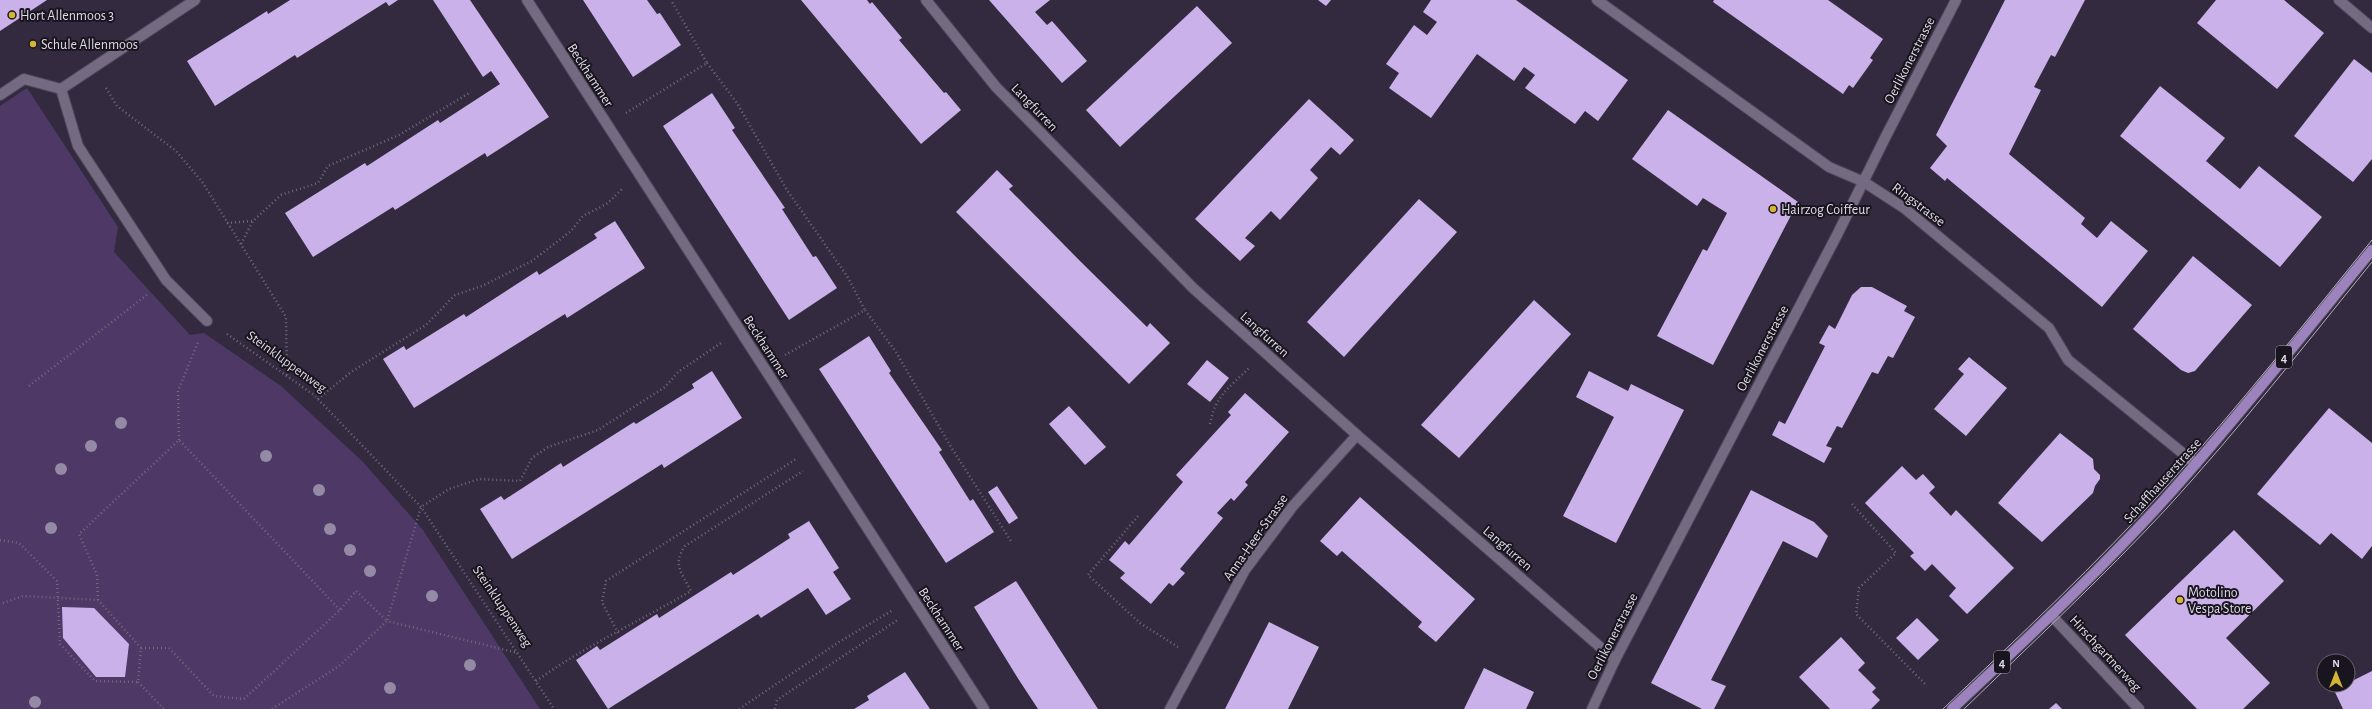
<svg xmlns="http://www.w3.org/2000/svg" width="2372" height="709" font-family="'Alegreya Sans',sans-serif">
<rect width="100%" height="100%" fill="#332a3f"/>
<polygon fill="#4e3866" points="27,88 118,227 114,252 190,335 204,333 281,386 362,461 423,530 540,709 0,709 0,106"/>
<g fill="#cab1e9">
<polygon points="0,0 47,0 0,31"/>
<polygon points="290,0 398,0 389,6 386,2 297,58 295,55 215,106 187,61 267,11 268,14"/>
<polygon points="433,0 470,0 549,117 487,157 485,153 395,210 393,207 313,257 285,213 365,163 367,166 438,120 440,123 500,84 491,71 483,77"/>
<polygon points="583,0 647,0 657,14 660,13 681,45 633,77"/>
<polygon points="801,0 867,0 870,4 872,2 902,38 899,40 944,93 946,92 961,110 921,144"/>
<polygon points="989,0 1050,0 1035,12 1047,25 1052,21 1087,61 1062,83"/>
<polygon points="1318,0 1331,0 1326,6"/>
<polygon points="1431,0 1516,0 1628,80 1598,121 1585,111 1575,124 1525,88 1535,75 1524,67 1514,81 1477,54 1431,118 1389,88 1399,73 1386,64 1414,25 1427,35 1437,22 1423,12"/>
<polygon points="1714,0 1828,0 1883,39 1870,58 1873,60 1853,88 1849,85 1843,94 1713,2"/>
<polygon points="2005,0 2085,0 2055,57 2051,55 2034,87 2041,90 2009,154 2085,218 2081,224 2097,238 2111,221 2148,251 2102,307 1947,178 1945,181 1930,168 1947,146 1936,135"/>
<polygon points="2216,0 2284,0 2324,33 2277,89 2197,23"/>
<polygon points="1197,6 1232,43 1120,147 1086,110"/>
<polygon points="2354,59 2372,73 2372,159 2353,182 2294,136"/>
<polygon points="2160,86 2225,138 2206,161 2240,189 2259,166 2322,217 2280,267 2120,136"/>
<polygon points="712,93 735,128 732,130 785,208 782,209 813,257 816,256 837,288 789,320 663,126"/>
<polygon points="1309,99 1354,140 1340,155 1331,147 1310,170 1318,178 1280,220 1271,211 1245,238 1255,246 1240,261 1195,219"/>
<polygon points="1668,110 1798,202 1713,365 1657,336 1703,249 1707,251 1727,213 1703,198 1697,206 1632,159"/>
<polygon points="997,170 1013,186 1009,189 1080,261 1147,327 1150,323 1170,343 1129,384 956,212"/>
<polygon points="1419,199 1457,232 1344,357 1307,322"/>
<polygon points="615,221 645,268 567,318 565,314 414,408 383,359 404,346 406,350 464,314 466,317 537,271 539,275 597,238 594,234"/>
<polygon points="2193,256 2252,305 2201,364 2195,371 2188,373 2181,370 2133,329"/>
<polygon points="1861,287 1872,287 1907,306 1904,311 1915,317 1893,358 1888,356 1878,374 1872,372 1842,428 1837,426 1826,446 1832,448 1824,463 1772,435 1779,421 1785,424 1825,346 1819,343 1829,325 1835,329 1852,295"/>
<polygon points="1534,300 1571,334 1459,458 1421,425"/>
<polygon points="869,336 891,371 889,373 942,450 939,452 970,501 973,499 994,532 946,563 819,369"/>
<polygon points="1969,357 2007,388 1966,436 1934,409 1964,374 1958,369"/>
<polygon points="1207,360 1229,378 1210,402 1187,384"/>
<polygon points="712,371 742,418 664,468 662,464 512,559 480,509 501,496 504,500 561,463 563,467 634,422 636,424 694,388 692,384"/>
<polygon points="1589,371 1628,391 1631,384 1684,410 1616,543 1563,516 1614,417 1576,397"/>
<polygon points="1245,393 1289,432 1245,482 1248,485 1234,501 1231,498 1217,513 1223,518 1180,569 1185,573 1173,586 1169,583 1151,604 1120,578 1125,573 1109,560 1125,541 1129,545 1183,482 1176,475 1231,415 1228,412"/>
<polygon points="1069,406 1106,447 1085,465 1049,424"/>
<polygon points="2329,408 2372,443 2372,546 2362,559 2331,533 2320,545 2257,494"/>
<polygon points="2060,433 2093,459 2094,469 2100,475 2100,479 2095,486 2093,493 2042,542 1998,503"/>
<polygon points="1902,466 1916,480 1923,474 1935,487 1929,493 1951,516 1956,510 2014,568 1967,614 1949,596 1956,588 1932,564 1925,571 1910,556 1914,553 1865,503"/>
<polygon points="997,486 1018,518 1009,524 988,492"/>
<polygon points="1751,490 1814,522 1828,536 1817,558 1783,541 1711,680 1726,686 1714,709 1702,709 1651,683"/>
<polygon points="1360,497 1475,599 1436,642 1418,627 1422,622 1342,551 1337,556 1320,541"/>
<polygon points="809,521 839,568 833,572 851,599 826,615 808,588 761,618 758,614 608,709 576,660 597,646 600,650 657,614 659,618 731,572 733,575 790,538 788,534"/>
<polygon points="2234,530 2284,581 2226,638 2270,683 2243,709 2197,709 2125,635"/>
<polygon points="1016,581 1062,653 1098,709 1038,709 1019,680 974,607"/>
<polygon points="62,607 94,608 129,644 125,677 96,677 63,638"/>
<polygon points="1917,618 1939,640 1918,660 1896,638"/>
<polygon points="1269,622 1319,647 1288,709 1225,709"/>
<polygon points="1841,637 1865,663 1858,670 1876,688 1872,692 1880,700 1871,709 1830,709 1799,677"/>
<polygon points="1484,668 1534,692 1526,709 1464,709"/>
<polygon points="2372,671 2372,709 2343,709 2334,690 2348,685 2348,683"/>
<polygon points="905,672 930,709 854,709 869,700 867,696"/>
<polygon points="2056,703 2062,709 2049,709"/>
</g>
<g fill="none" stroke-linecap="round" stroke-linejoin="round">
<defs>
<polyline id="service" points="0,95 24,79 61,89 78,146 166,280 207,321"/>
<g id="minor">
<polyline points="527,0 984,709"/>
<polyline points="926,0 996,87 1193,288 1357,435 1615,660"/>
<polyline points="1597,0 1829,167 1864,182 1904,208 2049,328 2068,360 2196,464"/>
<polyline points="2339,0 2372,28"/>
<polyline points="61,89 195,0"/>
<polyline points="2051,615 2139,709"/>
<polyline points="1170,709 1245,570 1293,506 1357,435"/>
<polyline points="1592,709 1615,660 1838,233 1886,136 1956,0"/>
</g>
<path id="primary" d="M1952,709C2024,641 2097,574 2164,500C2236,420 2303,334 2372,250"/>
</defs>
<use href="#service" stroke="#4e4657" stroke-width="12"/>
<use href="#minor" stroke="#4e4657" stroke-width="12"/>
<use href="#primary" stroke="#4e4657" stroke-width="12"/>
<g stroke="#71697b" stroke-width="2.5" stroke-dasharray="1 3" stroke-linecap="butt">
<polyline points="707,63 737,103 787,190 847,276 865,310"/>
<polyline points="106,88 117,106 176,151 203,183 286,317 287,376"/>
<polyline points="626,113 707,63 671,0"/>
<polyline points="227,223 252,221"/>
<polyline points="241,244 253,221 281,195 318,183 328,166 399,135 471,92"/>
<polyline points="227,334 314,395 421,507 554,709"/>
<polyline points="785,355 865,310 896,352 951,447 1011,541"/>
<polyline points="29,386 148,294"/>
<polyline points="318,399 351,372 426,325 455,295 482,286 532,261 571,231 583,216 608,203 622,189"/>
<path d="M1210,424C1215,396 1229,388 1249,368"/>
<polyline points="179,440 178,391 198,342"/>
<polyline points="1852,504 1896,553 1859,588 1856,614 1927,686"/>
<polyline points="1138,516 1088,575 1140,623 1178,647"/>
<polyline points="0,540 19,543 57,581 60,644 95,681 138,682 141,648 98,600 23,596 0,604"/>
<polyline points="98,600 97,575 79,534 179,440 340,610"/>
<polyline points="618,633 602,602 606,581 796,459"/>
<polyline points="141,648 169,648 214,696 244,699 340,610 356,591 387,621 421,507 449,489 479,479 520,481 532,458 548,447 598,430 665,387 678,372 721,343"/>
<path d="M536,681C585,646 640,621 691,591C682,573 672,565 685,546L803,471"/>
<polyline points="138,682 164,709"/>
<polyline points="272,709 339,666 387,621 518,653"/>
<polyline points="739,709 839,642 893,610"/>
<polyline points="775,709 777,700 899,619"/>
</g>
<use href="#service" stroke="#746a82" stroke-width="10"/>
<use href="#minor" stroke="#746a82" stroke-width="10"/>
<use href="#primary" stroke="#9d83bd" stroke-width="10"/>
<g stroke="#b4aebd" stroke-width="1">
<path d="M1943,709C2019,636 2097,564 2167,486C2239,406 2305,323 2372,240"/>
<path d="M1964,709C2032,643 2102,578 2167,508C2239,429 2305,345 2372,262"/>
</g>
</g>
<g fill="#958aa5">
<circle cx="121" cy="423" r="6"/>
<circle cx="91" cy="446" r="6"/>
<circle cx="266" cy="456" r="6"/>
<circle cx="61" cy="469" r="6"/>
<circle cx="319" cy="490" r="6"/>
<circle cx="51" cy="528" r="6"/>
<circle cx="330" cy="529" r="6"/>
<circle cx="350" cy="550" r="6"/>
<circle cx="370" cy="571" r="6"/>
<circle cx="432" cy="596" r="6"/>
<circle cx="470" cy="665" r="6"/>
<circle cx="390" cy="688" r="6"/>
<circle cx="35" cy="702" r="6"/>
</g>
<g fill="#d4b535" stroke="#19151e" stroke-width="1.5">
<circle cx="12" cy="15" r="4"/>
<circle cx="33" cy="44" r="4"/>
<circle cx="1773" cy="209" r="4"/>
<circle cx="2180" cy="600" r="4"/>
</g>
<g text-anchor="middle" stroke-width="4" stroke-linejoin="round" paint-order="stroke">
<g fill="#19151e" stroke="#a49fab" stroke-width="1">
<rect x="2276" y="346" width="16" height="22" rx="3"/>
<rect x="1994" y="651" width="16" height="22" rx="3"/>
</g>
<g font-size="13" font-weight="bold" fill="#dfdae7">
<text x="2284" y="362">4</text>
<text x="2002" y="667">4</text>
</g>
<g font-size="14" fill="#dfdae7" stroke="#19151e" text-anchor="start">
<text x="20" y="20">Hort Allenmoos 3</text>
<text x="41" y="49">Schule Allenmoos</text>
<text x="1781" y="214">Hairzog Coiffeur</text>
<text x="2188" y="597">Motolino<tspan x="2188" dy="16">Vespa Store</tspan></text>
</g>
<g font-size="14" fill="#dfdae7" stroke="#19151e">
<text transform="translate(1909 60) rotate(-63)" y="5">Oerlikonerstrasse</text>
<text transform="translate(591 75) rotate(57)" y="5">Beckhammer</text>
<text transform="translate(1035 107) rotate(46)" y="5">Langfurren</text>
<text transform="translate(1919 204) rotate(37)" y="5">Ringstrasse</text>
<text transform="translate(1265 334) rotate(42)" y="5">Langfurren</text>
<text transform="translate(767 347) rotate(57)" y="5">Beckhammer</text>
<text transform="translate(1762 348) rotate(-62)" y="5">Oerlikonerstrasse</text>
<text transform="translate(287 361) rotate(36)" y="5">Steinkluppenweg</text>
<text transform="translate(2162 480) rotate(-48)" y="5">Schaffhauserstrasse</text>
<text transform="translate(1255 537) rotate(-55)" y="5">Anna-Heer-Strasse</text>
<text transform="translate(1508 548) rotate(41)" y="5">Langfurren</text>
<text transform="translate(503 606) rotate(56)" y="5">Steinkluppenweg</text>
<text transform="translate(942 619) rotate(57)" y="5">Beckhammer</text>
<text transform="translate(1612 636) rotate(-63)" y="5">Oerlikonerstrasse</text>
<text transform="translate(2106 653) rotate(47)" y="5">Hirschgartnerweg</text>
</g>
</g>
<g transform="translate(2336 673)"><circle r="19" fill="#19151e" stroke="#68646e"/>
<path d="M0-3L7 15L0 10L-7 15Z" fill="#d4b535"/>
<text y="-6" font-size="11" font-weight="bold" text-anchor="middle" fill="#dfdae7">N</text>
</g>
</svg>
